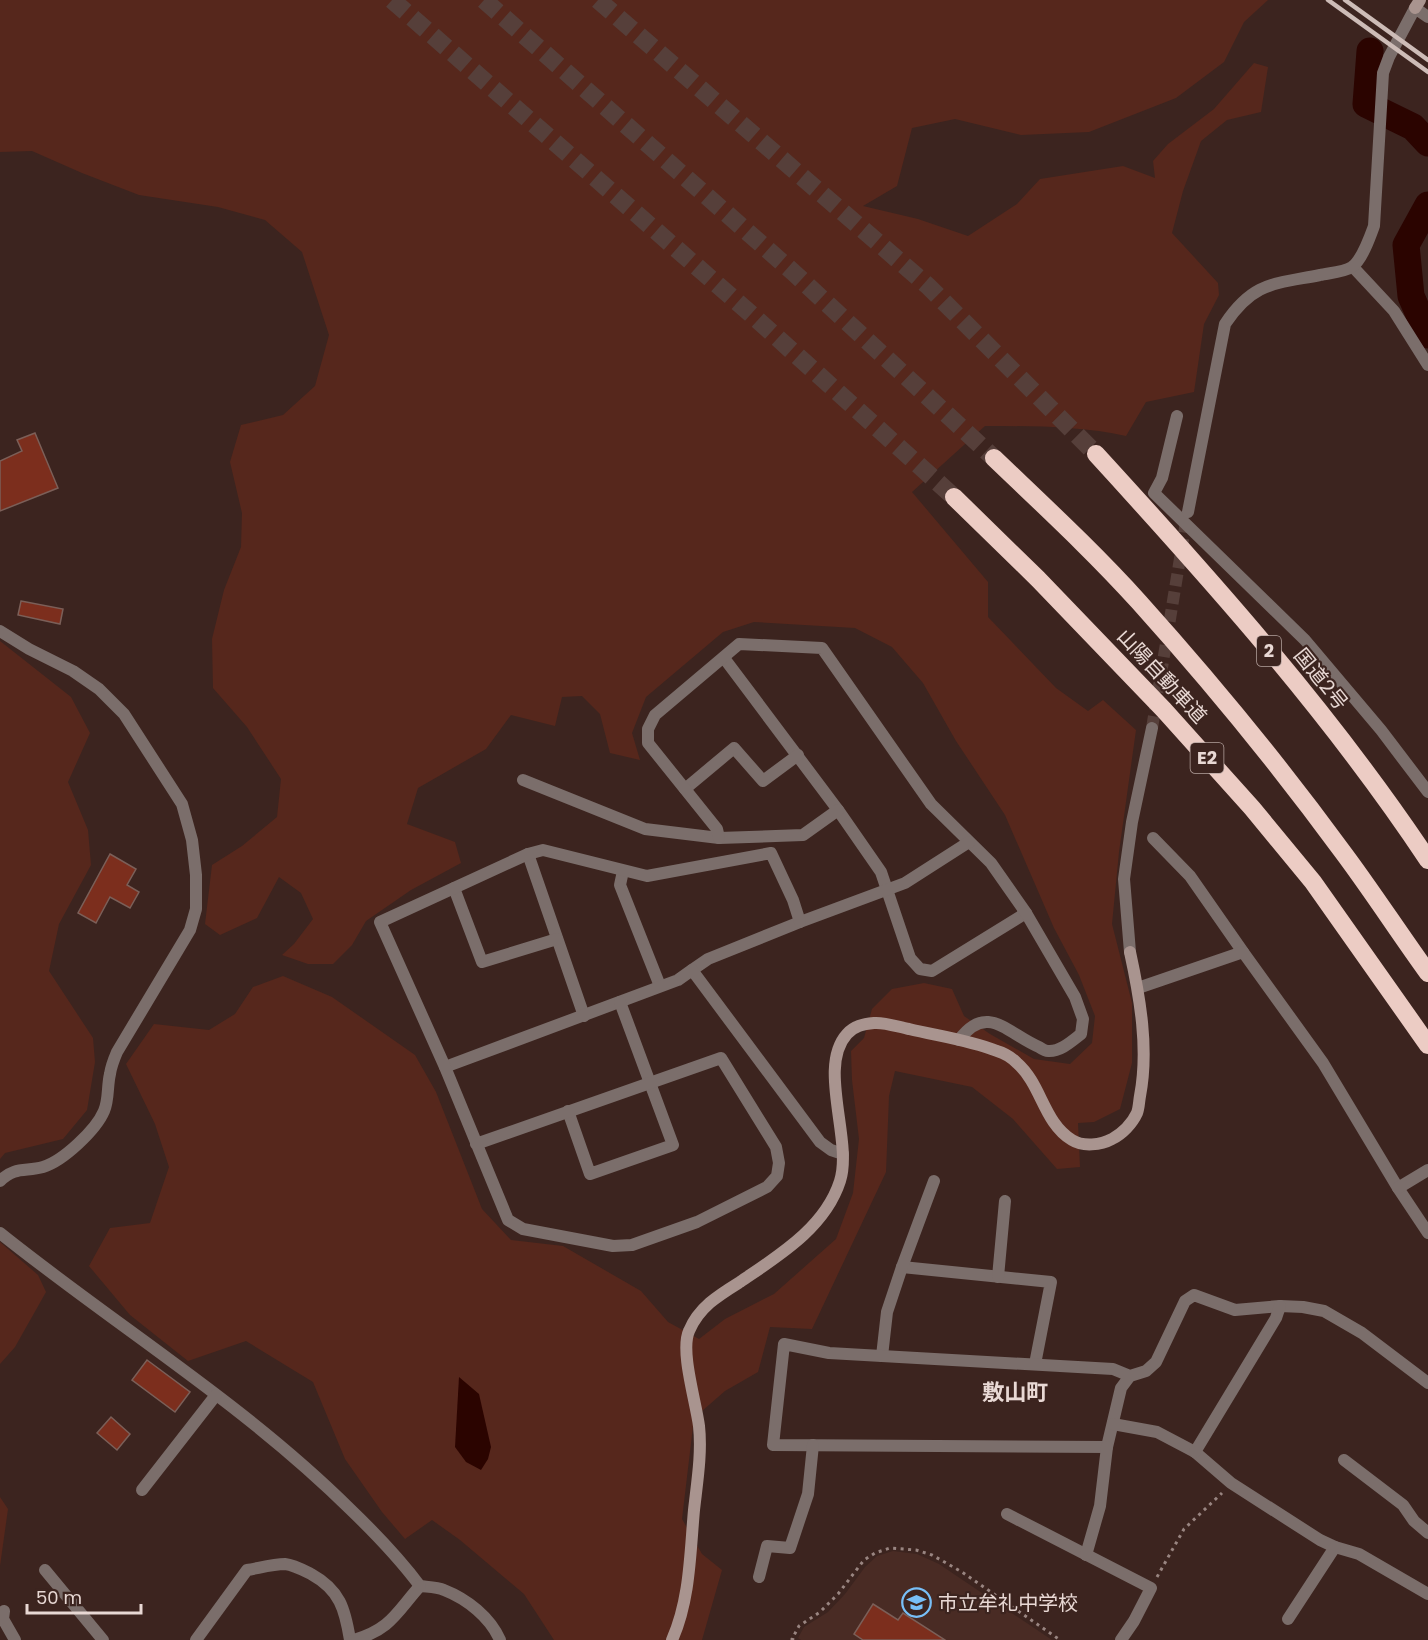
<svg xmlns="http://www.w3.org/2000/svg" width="1428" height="1640" font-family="Poppins,'Noto Sans JP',sans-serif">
<rect width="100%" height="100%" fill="#3c241f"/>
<polygon fill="#492b24" points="893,1551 917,1554 939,1564 1052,1640 801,1640 798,1638 804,1627 828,1612 845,1594 865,1567 877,1556"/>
<g fill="#56271c">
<path d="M0,0H1268L1244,22L1224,62L1176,98L1089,132L1021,135L955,119L912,128L897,186L863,206L918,219L968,236L1017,204L1040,179L1123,166L1155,178L1153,161L1168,144L1214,109L1254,63L1268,67L1261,112L1227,120L1201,141L1183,191L1172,233L1218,283L1219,295L1204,324L1194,392L1146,402L1126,436C1080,426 1032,426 985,426L912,492L988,582V617L1056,688L1088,711L1103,700L1136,730L1119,852L1112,924L1132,1003V1063L1120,1109L1094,1122L1078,1123L1080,1167L1057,1169L1013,1119L972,1087L895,1071L889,1096L886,1172L812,1329L770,1327L758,1372L725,1391L694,1418L682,1519L702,1554L722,1570L702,1640H554L524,1594L460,1540L432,1520L405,1539L382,1512L345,1459L313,1382L246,1341L188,1361L130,1315L89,1266L110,1228L150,1223L169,1167L155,1124L126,1064L154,1024L209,1030L235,1014L253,987L283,976L332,997L415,1055L436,1092L482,1209L511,1240L563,1246L641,1291L668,1322L699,1339L725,1319L774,1294L836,1239L853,1193L859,1139L852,1080L851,1051L864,1038L872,1009L892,989L924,983L952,989L964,1016L990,1034L1034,1059L1070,1064L1092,1043L1095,1016L1079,975L1054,928L1005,815L956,741L923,683L892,647L855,628L754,622L723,632L646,697L632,733L640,760L610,753L600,714L582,696L562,697L555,726L511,715L486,749L418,788L407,824L455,842L461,863L411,890L366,921L352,945L333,964H308L282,955L294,944L313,919L301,893L279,877L257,918L220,935L205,924L212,865L242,846L277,817L281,779L247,727L213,688L212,639L224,590L241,547L242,513L230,462L241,425L283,415L315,386L329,335L302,252L265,220L218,207L139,195L82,173L32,151L0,152Z"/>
<polygon points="0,641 71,697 90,733 68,782 88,830 91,865 59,924 49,971 93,1038 95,1062 87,1110 63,1139 5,1153 0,1159"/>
<polygon points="0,1242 38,1275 46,1292 15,1347 0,1364"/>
<polygon points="0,1497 8,1509 0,1566"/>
</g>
<polygon fill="#2b0400" points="459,1377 479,1394 491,1447 488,1459 481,1470 466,1462 455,1447"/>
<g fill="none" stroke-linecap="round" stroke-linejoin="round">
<g stroke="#2b0400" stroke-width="27">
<polyline points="1370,51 1366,104 1413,127 1428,143"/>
<polyline points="1428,205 1406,245 1411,296 1428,335"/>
</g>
</g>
<g fill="#7c2e1d" stroke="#7b5f58" stroke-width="1.5">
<polygon points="35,433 58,488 0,511 0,461 22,451 17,440"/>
<polygon points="21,601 63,609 60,624 18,615"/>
<polygon points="110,854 136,869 127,885 139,892 130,908 110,897 96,923 78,913"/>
<polygon points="147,1360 190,1392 175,1412 132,1380"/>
<polygon points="111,1417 130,1434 117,1450 97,1433"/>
<polygon points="873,1604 898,1620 903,1613 945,1640 863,1640 854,1634"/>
</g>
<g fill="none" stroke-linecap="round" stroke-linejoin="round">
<polyline stroke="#563f3a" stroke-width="12" stroke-dasharray="12 6" stroke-linecap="butt" points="1152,728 1187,516"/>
<g stroke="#563f3a" stroke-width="18" stroke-dasharray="18 9" stroke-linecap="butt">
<polyline points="392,0 751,314 954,497"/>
<polyline points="484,0 793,272 994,458"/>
<polyline points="598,0 928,286 1096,454"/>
</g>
<g stroke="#998581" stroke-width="3" stroke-dasharray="3 4.5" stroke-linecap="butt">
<polyline points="1157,1577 1184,1529 1222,1493"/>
<polyline points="794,1640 792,1639 799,1626 820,1612 838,1594 864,1560 875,1553 890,1548 916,1550 932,1555 962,1572 1060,1640"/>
</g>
<g stroke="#7b6e6b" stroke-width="12">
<polyline points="1353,267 1394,311 1428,365"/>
<polyline points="1177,416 1162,478 1154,493 1305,640 1381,730 1428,792"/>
<path d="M1188,512L1225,324C1253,282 1274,284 1320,275C1329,273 1344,272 1352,267C1362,260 1370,237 1374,226L1383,73L1389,57L1415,8L1428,17"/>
<path d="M0,631L29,649L73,671L99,689L124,714L182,804L192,840L196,875V909L190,930L117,1052C114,1059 111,1067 110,1074C107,1086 109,1100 104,1111C96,1130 63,1161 43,1167C26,1172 15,1166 0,1181"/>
<polyline points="724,658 838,810 881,872 910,958 920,969 932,971 1026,913"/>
<polyline points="523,780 645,829 719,838 803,835 838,810"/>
<polyline points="685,789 734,748 763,781 798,755"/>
<path d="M719,838L717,829L648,743V729L655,715L739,644L822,648L931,804L991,863L1026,913L1075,997L1083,1019L1081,1034C1072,1041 1060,1052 1048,1051C1045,1051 1042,1049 1039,1047C1008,1034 987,1002 959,1040"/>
<polyline points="1153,838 1190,876 1243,952"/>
<polyline points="528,854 584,1016"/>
<polyline points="623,871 620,885 660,986"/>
<polyline points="454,888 482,962 557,939"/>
<polyline points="1130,952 1124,879 1132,822 1152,728"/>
<polyline points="692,970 708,959 800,922 905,883 969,842"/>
<polyline points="1138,988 1243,952 1323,1063 1398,1188 1428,1233"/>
<polyline points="445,1067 678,980 692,970 820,1142 831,1150 843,1154"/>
<polyline points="568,1111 590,1174 673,1145 620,1002"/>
<polyline points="476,1144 721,1058 776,1147 779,1163 777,1176 767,1187 697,1222 632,1245 613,1246 523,1229 508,1220 445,1067 380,922 528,854 543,850 647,876 771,853 793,900 800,922"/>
<polyline points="1398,1188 1428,1170"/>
<path d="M0,1233C116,1326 244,1404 350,1509C375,1533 399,1558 420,1586C428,1587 437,1587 444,1590C467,1599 490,1617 500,1640"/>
<polyline points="902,1267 1051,1282 1035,1364"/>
<polyline points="998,1277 1005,1201"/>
<polyline points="882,1356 887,1312 902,1267 934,1181"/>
<polyline points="1130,1376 1113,1369 829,1353 784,1344 773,1445 1107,1447 1121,1388 1130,1376 1146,1371 1156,1362 1185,1301 1194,1295 1235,1310 1280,1306 1303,1307 1324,1311 1362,1333 1428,1383"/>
<polyline points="1113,1424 1157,1432 1195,1452 1231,1483 1320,1540 1335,1547 1359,1554 1428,1594"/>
<polyline points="1195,1452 1276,1318 1280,1306"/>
<polyline points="1344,1460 1403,1505 1414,1521 1428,1533"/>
<polyline points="142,1490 216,1395"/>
<polyline points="1007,1514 1151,1588 1134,1621 1121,1640"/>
<polyline points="1086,1555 1100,1506 1107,1447"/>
<polyline points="45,1570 103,1640"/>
<polyline points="759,1577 767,1546 790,1548 808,1494 813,1445"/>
<polyline points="4,1611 3,1619 15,1640"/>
<polyline points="1288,1619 1335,1547"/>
<path d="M196,1640L247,1570C259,1568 273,1564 285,1564C294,1565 303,1570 311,1574C340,1590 345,1609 350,1640"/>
<path d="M354,1640C391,1629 396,1613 420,1586"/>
</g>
<g stroke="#a9948f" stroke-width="12">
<polyline points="1415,8 1420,0"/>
<path d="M672,1640C690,1600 690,1554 694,1510C697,1483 702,1453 699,1426C696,1402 680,1351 689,1331C699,1307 719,1295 740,1282C778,1256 825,1228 840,1181C853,1140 817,1067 847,1034C854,1026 863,1024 874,1023C885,1022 898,1027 909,1029C938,1036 969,1040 997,1051C1004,1053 1012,1058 1017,1063C1042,1085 1043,1122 1072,1140C1083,1147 1101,1145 1112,1139C1122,1134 1132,1124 1137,1113C1139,1108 1139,1101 1140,1096C1149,1049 1140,998 1130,952"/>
</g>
<g stroke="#ecccc4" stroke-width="18">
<path d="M1096,454C1214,583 1331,714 1428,860"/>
<path d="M994,458C1043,505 1093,551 1139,602C1210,681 1279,765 1342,851C1372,891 1399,933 1428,973"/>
<polyline points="954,497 1038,579 1164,710 1252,808 1313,882 1428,1045"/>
</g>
<g stroke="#cdbcb7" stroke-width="4.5">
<polyline points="1328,0 1428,72"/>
<polyline points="1345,0 1428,60"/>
</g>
</g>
<defs>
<symbol id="school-ring" viewBox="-11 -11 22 22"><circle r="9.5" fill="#3c241f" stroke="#78bff7" stroke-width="1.5"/><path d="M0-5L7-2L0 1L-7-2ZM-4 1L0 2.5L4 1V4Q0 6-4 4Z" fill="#78bff7"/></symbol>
</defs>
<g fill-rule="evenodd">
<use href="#school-ring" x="900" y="1586" width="33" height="33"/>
</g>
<g text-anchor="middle" stroke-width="4.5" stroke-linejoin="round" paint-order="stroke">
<g fill="#3c241f" stroke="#b4a29e" stroke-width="1.5">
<rect x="1257" y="636" width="24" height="30" rx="4.5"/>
<rect x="1190.5" y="743" width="33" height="30" rx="4.5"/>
</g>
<g font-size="18" font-weight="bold" fill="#e8d8d4">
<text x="1269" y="657">2</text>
<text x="1207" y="764">E2</text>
</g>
<g font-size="20" fill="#e8d8d4" stroke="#3c241f">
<text transform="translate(1162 676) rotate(47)" y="7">山陽自動車道</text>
<text transform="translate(1321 679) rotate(51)" y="7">国道2号</text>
</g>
<g font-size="20" fill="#e8d8d4" stroke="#3c241f" text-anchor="start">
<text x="938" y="1610">市立牟礼中学校</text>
</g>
<g font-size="22" font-weight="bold" fill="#e8d8d4" stroke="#3c241f">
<text x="1015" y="1400">敷山町</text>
</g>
</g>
<path d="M27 1604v9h114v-9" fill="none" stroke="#e8d8d4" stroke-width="3"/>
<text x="36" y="1604" font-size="18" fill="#e8d8d4" stroke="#3c241f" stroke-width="4.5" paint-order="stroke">50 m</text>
</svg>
